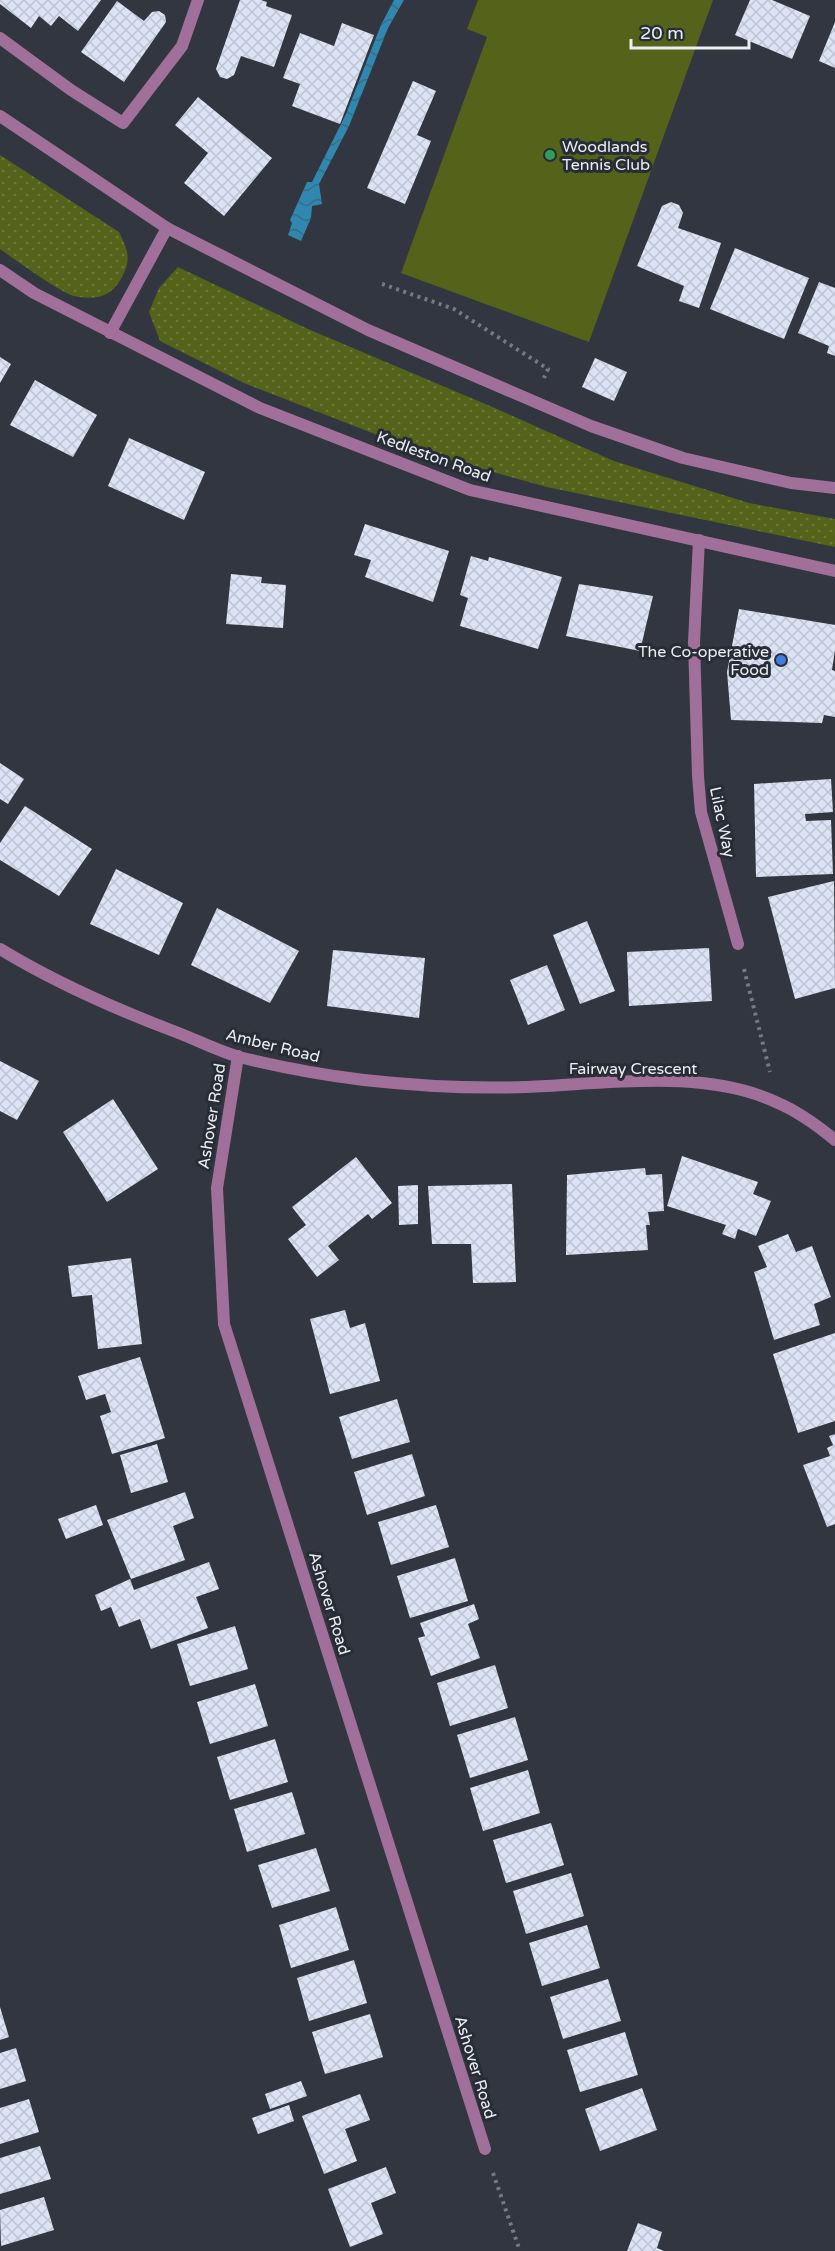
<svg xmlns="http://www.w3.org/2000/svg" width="835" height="2251" font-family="'Varela Round',sans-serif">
<defs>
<pattern id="grass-dots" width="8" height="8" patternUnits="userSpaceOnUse" patternTransform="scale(1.5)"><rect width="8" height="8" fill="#556219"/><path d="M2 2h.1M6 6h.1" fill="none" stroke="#6e793b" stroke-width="1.8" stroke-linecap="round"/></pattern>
<pattern id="water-waves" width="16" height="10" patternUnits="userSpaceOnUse" patternTransform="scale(1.5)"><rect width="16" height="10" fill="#3087af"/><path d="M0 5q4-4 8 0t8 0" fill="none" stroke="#396d86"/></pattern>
<pattern id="building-cross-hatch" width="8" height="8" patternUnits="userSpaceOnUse" patternTransform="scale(1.5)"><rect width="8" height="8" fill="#dbe3f4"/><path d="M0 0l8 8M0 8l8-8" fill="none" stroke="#bdc4d2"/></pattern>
</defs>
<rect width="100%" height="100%" fill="#323640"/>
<g fill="url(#grass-dots)">
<path d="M0,155L119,232C128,251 132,259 121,279C110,298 95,300 74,296C61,293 14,259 0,249Z"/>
<polygon points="178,267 308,329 490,406 614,461 749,503 835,519 835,547 547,487 450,460 380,436 244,383 160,341 149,312 159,288"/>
</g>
<polygon fill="#556219" points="478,0 713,0 589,342 401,273 487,37 467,29"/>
<polygon fill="url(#water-waves)" points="394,0 404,0 388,28 349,126 319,184 322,204 312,206 311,218 301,241 288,235 292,223 290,220 307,182 312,182 346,114 381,25"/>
<g fill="url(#building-cross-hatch)">
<polygon points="0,0 101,0 78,31 59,16 51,26 39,16 31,28 0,4"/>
<polygon points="240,0 261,0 267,2 266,6 292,15 274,67 241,56 234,75 227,79 220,77 216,69"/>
<polygon points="750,0 772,0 810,16 792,59 735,35"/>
<polygon points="117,1 144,21 152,12 159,11 165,15 166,22 124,82 81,52"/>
<polygon points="835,22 835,68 819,61"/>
<polygon points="342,23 374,35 340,124 292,106 300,84 283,78 300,33 334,46"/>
<polygon points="413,81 436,91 417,135 431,141 405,204 367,188"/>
<polygon points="198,97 272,158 224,216 184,183 208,153 175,125"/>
<polygon points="671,202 679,205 683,213 678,228 721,243 699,308 679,301 684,286 637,266 662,206"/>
<polygon points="735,248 809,278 784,339 710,309"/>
<polygon points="819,282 835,288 835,356 827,353 829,346 798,333"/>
<polygon points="0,357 11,364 0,383"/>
<polygon points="595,358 627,372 614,401 582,387"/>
<polygon points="35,380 97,415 73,457 10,425"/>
<polygon points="129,438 205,472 184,520 108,486"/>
<polygon points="365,524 449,551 433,602 365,577 371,560 354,555"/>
<polygon points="471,556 488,561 489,557 562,577 538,649 460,626 468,598 460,595"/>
<polygon points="231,574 262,577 261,583 286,585 283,628 226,624"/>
<polygon points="579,584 653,596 640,651 566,636"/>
<polygon points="739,609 835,625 835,650 832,670 835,671 835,717 824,715 822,723 731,720 727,672"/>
<polygon points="0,763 24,779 8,804 0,799"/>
<polygon points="831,779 833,812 805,814 806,821 831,820 833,874 756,877 754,784"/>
<polygon points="25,806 92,849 59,896 0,860 0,843"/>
<polygon points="116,869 183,903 159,955 90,924"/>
<polygon points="834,881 835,988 795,999 768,897"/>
<polygon points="217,908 299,951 270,1003 191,965"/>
<polygon points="587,921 615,991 580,1004 553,935"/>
<polygon points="709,948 712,1001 629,1006 627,952"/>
<polygon points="333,950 425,958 419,1018 327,1006"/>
<polygon points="547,965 565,1010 528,1025 510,980"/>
<polygon points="0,1061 39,1081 17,1120 0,1111"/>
<polygon points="113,1099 158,1169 107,1202 63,1132"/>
<polygon points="682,1156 758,1182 753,1194 771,1201 756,1236 738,1229 735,1239 722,1234 726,1225 667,1206"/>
<polygon points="356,1157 392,1203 372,1219 368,1214 328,1246 339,1260 317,1277 288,1239 306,1225 292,1207"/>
<polygon points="645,1168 646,1175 662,1174 664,1211 648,1212 650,1225 646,1225 648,1250 566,1255 567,1175"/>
<polygon points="512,1184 516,1282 473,1283 471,1244 432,1244 428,1186"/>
<polygon points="418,1185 418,1224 399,1225 398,1186"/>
<polygon points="788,1234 796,1252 812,1246 831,1297 814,1304 820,1325 774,1340 754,1272 767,1267 758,1246"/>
<polygon points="131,1258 142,1344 98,1349 92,1295 72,1297 68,1266"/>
<polygon points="345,1310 350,1328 365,1323 380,1381 330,1394 310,1319"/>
<polygon points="835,1333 835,1421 798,1433 773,1354"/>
<polygon points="140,1357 165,1438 112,1454 100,1416 111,1412 105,1394 86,1400 78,1376"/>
<polygon points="397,1399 410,1442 352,1459 339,1417"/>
<polygon points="835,1434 835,1524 827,1527 803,1465 830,1456 827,1448 833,1445 829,1436"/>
<polygon points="157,1444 168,1482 131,1493 120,1455"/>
<polygon points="412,1454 425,1496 367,1515 354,1472"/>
<polygon points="185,1492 194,1518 173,1526 185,1560 131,1579 107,1520"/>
<polygon points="96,1505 103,1525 66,1539 58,1519"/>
<polygon points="436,1505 449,1547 391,1565 378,1522"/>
<polygon points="455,1558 468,1601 410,1618 397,1576"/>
<polygon points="209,1562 219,1589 196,1597 208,1628 151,1649 140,1619 119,1627 111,1607 101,1611 95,1595 130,1579 134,1590"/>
<polygon points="474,1604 479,1619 468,1624 480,1658 431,1676 418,1638 425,1636 420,1623"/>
<polygon points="235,1626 248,1669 190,1686 177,1644"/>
<polygon points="495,1665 508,1708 450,1726 437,1683"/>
<polygon points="255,1684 268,1726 210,1744 197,1702"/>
<polygon points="515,1717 528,1760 470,1778 457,1735"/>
<polygon points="275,1739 288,1782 230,1800 217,1757"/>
<polygon points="528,1770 540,1813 483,1831 470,1788"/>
<polygon points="292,1792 305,1834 247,1852 234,1809"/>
<polygon points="551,1823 564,1865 506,1883 493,1840"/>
<polygon points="316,1848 330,1891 272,1908 258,1865"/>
<polygon points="571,1873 584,1916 526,1934 513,1891"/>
<polygon points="336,1907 349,1950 291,1968 279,1925"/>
<polygon points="587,1925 600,1968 542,1986 529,1943"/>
<polygon points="354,1960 367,2003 309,2021 297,1978"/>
<polygon points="608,1979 621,2021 563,2039 550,1997"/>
<polygon points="0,2007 9,2037 0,2040"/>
<polygon points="370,2014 383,2057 325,2074 312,2032"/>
<polygon points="625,2032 638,2075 580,2092 567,2050"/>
<polygon points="16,2048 26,2081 0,2089 0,2053"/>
<polygon points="301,2081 307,2096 270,2109 265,2094"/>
<polygon points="642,2088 657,2130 600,2151 585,2109"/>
<polygon points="360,2094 370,2120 345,2129 357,2161 324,2174 302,2116"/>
<polygon points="29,2099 39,2132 0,2144 0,2108"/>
<polygon points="289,2105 294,2121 258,2134 252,2118"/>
<polygon points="40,2146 51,2179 0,2194 0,2158"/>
<polygon points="386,2167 396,2193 371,2203 383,2234 350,2247 328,2189"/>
<polygon points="44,2197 54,2230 1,2246 0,2210"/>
<polygon points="638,2223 662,2232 657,2248 664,2251 627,2251"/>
</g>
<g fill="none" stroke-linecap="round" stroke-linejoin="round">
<g stroke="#757981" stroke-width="4" stroke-dasharray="3 4.5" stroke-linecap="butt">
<polyline points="382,284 454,309 548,369 544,378"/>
<polyline points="744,969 770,1072"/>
<polyline points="493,2173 520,2251"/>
</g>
<g stroke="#a1709a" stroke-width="12">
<polyline points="0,38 71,90 123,123 182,46 198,0"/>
<polyline points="699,540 694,642 698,776 701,812 738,944"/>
</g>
<g stroke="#a1709a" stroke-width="12">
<polyline points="0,270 34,293 260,408 470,490 835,571"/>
<polyline points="110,333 167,228"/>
<path d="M0,949C56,983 115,1009 176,1032C197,1040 218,1051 239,1057C280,1067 323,1075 364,1080C418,1086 473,1089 527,1087C606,1084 705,1068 778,1103C799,1112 818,1126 835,1140"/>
<polyline points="238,1056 217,1188 224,1324 485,2149"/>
</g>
<polyline stroke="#a1709a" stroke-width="12" points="0,116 167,228 368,330 591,426 683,458 791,483 835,488"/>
</g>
<circle fill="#2e9e5b" stroke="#282c36" stroke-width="2" cx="550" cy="155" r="6"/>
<circle fill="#3f7fe0" stroke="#282c36" stroke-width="2" cx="781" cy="660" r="6"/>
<g text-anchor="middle" stroke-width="6" stroke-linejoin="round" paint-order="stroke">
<g font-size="16" fill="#ebeef4" stroke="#282c36" text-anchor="start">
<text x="562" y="152">Woodlands<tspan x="562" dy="18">Tennis Club</tspan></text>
<text x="769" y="657" text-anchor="end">The Co-operative<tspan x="769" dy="18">Food</tspan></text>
</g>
<g font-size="16" fill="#ebeef4" stroke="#282c36">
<text transform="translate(434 456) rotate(20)" y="6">Kedleston Road</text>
<text transform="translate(723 822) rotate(78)" y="6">Lilac Way</text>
<text transform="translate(273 1045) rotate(14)" y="6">Amber Road</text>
<text x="633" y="1074">Fairway Crescent</text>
<text transform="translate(211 1116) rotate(-81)" y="6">Ashover Road</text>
<text transform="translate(330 1603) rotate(73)" y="6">Ashover Road</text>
<text transform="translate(476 2067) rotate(73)" y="6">Ashover Road</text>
</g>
</g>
<path d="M631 39v9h118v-9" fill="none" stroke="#ebeef4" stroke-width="3"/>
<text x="640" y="39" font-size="18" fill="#ebeef4" stroke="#282c36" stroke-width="4.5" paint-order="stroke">20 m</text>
</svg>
